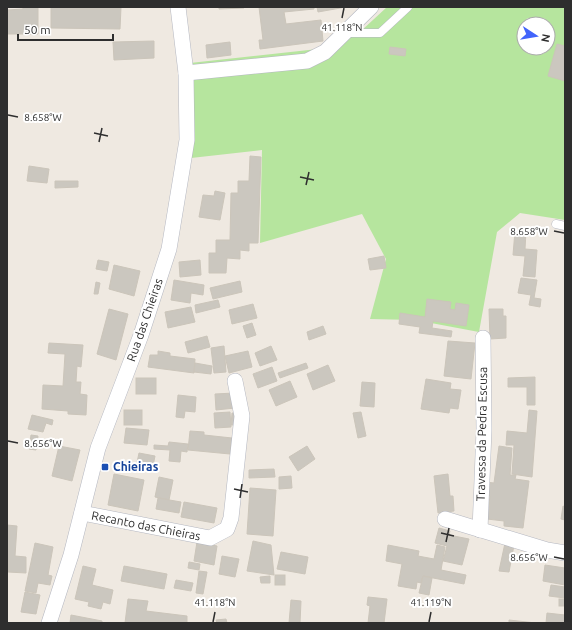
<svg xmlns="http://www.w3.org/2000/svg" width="572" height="630" font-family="Ubuntu,sans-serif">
<rect width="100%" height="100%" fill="#efe9e1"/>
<path fill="#b6e59e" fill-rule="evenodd" d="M387,7H565V220L520,213L497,232L479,332L415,320L370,319L386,259L362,214L260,243L262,150L191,158L190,63L327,48L361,31ZM524,24H548V48H524Z"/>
<g fill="#cbc7bf" stroke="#cbc5ba">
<polygon points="23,7 38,7 38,34 7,34 7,10 23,9"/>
<polygon points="51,7 121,7 120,29 51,28"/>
<polygon points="219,7 244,7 244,8 219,9"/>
<polygon points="259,7 314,7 314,9 284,12 286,24 321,20 323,41 260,49 259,40 263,40"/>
<polygon points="317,7 346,7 318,12"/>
<polygon points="154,41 154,58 114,60 113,42"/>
<polygon points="230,42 231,55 207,58 206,45"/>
<polygon points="557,44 565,46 565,81 548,76"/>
<polygon points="390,47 406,49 405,56 389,54"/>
<polygon points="250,156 261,157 258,243 249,243 249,251 240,250 240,259 227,258 226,273 209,273 209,253 216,253 216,240 230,240 231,193 238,193 238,181 249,181"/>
<polygon points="29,166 49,169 47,183 27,181"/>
<polygon points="55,181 78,181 78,187 55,188"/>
<polygon points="215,191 225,193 220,220 199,217 203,195 214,196"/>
<polygon points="515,231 526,231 525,249 537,250 535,277 523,276 525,256 513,255"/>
<polygon points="384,256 386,268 370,270 368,259"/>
<polygon points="98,260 109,262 107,271 96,269"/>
<polygon points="200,260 201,275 180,277 179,262"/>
<polygon points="114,265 140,271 134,296 109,289"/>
<polygon points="521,278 537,280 534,298 541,299 540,307 529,305 531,295 518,293"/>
<polygon points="174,280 204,285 203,295 191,293 190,303 171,300"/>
<polygon points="240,281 242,292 213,299 210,288"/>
<polygon points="96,282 100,283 98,294 94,294"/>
<polygon points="427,299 451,302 450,309 455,310 456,303 469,305 466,326 433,321 432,328 452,331 451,337 419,333 420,327 399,324 400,313 425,317"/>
<polygon points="218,300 220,307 196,313 195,305"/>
<polygon points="253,304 257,318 232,324 229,310"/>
<polygon points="191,307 195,322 168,328 165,312"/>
<polygon points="109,309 128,314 116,360 97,354"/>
<polygon points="489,309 503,309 503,316 506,316 506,338 490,339"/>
<polygon points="252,323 256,335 247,338 243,326"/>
<polygon points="323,326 326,334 309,340 307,332"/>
<polygon points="207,336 210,347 188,353 185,342"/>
<polygon points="448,341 475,343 471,379 444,376"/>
<polygon points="49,343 83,345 81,367 77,366 76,382 81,382 80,394 87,395 86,415 68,414 68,411 42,409 43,385 63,386 65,354 48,353"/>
<polygon points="224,346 226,372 214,373 211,348"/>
<polygon points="271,346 277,360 260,366 255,353"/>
<polygon points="158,351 170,353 170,356 195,359 194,373 148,367 150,355 158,355"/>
<polygon points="248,351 252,367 229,373 225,356"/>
<polygon points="195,363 212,366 211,374 194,372"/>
<polygon points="306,363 308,368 280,378 278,373"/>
<polygon points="328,365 335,381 313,390 307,374"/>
<polygon points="272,367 277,381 258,388 253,374"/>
<polygon points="535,377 535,405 527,405 527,387 508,387 508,378"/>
<rect x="136" y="378" width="20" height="16"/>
<polygon points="426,379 451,383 450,389 461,390 458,409 450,408 449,413 421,409"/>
<polygon points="290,381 297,397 276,406 269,390"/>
<polygon points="362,382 375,383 374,407 360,406"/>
<polygon points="234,393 235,408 216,410 215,394"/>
<polygon points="178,395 196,397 195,412 185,411 184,418 176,417"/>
<rect x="124" y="410" width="18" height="15"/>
<polygon points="529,410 537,411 532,477 512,474 514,445 506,445 507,431 527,433"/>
<polygon points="230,412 231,427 215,428 214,413"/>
<polygon points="361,412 366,436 358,438 353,413"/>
<polygon points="232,413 238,413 237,425 231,425"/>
<polygon points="32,415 53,420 52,425 46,423 43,432 28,429"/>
<polygon points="126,428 149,430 147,445 124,443"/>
<polygon points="190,431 204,432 204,435 232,438 230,454 188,450"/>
<polygon points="31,435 38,436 36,450 29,449"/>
<polygon points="169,442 188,444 187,452 181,451 180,462 169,461 170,450 154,449 154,445 168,446"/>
<polygon points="59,446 80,450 72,481 52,476"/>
<polygon points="307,446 315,459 298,471 289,457"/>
<polygon points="499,446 512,448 510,475 516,475 515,479 529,481 523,528 504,526 504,521 487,519 490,496 484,496 485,482 494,483"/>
<polygon points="139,453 155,456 152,471 136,467"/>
<polygon points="274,469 275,477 249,478 249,470"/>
<polygon points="114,474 144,480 138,511 108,505"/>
<polygon points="448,474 450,496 453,496 454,511 438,513 434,476"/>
<polygon points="291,476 292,488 279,489 279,477"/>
<polygon points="159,477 173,480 169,500 155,497"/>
<polygon points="250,488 276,490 273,536 247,534"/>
<polygon points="158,498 181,502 179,513 156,509"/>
<polygon points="184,502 217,508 214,523 181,517"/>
<polygon points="563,506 565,507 565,520 561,519"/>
<polygon points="7,525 17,526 15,556 26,557 26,573 8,572"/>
<polygon points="439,528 450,531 449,535 469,539 462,565 443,561 447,546 435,543"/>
<polygon points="253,541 271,545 274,575 247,571"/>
<polygon points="197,542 217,546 214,565 194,561"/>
<polygon points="35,543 53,547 48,575 52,576 50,585 38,583 36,593 25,591"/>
<polygon points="505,543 514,545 509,572 499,571"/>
<polygon points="388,545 419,551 418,556 434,559 437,545 445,547 441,570 466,575 464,584 423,576 421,583 417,582 416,589 398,586 402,564 386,561"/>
<polygon points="281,552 308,557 305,574 277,569"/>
<polygon points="222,556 239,559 235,577 219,574"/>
<polygon points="189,562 200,564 199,570 188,568"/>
<polygon points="545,565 565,568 565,585 543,581"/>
<polygon points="83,566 96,569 92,585 113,590 110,604 103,602 101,609 88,606 89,602 75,599"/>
<polygon points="124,566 167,574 164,589 121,581"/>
<polygon points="199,571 207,572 203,594 196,593"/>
<rect x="275" y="575" width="10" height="10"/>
<polygon points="270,576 270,583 261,583 260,577"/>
<polygon points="423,576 432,578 429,595 419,593"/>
<polygon points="176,580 193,583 191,591 174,588"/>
<polygon points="551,585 565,587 565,598 549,596"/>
<polygon points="25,592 40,595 36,614 21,612"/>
<polygon points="368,597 387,599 384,623 368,623 370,606 367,605"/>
<polygon points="128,599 148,601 146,611 187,616 187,623 125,623"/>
<rect x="559" y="599" width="6" height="7"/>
<polygon points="291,600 301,601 300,623 289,623"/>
<polygon points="547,613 565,615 565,623 546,623"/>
<polygon points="71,615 102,621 102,623 70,623"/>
<polygon points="226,619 227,623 217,623 216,620"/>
<polygon points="509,620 536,623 509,623"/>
</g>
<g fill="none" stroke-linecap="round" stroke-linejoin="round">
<defs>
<g id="lane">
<polyline points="345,33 380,33 408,7"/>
<polyline points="556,224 565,226"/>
</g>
<g id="street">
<polyline points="186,73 307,61 325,52 371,7"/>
<polyline points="82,513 210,538 227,529 231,518 242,416 235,381"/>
<polyline points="445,519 547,550 565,553"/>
<polyline points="480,530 484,430 483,338"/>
<polyline points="49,623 71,555 98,448 141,335 169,249 187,140 186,73 178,7"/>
</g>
</defs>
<use href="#lane" stroke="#b4b7c1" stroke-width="9"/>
<use href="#street" stroke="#b4b7c1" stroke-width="16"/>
<use href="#lane" stroke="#fff" stroke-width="8"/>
<use href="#street" stroke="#fff" stroke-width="15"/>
</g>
<path fill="none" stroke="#2e2e2e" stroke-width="1.5" d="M342,18L344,8M8,115L18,117M94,133L108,136M99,142L102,128M300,177L314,180M306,185L309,172M554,231L564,233M8,441L18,443M234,489L248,492M240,498L242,484M441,533L454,536M446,542L449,528M554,557L564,559M213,622L215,612M429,622L431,612"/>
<rect fill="#1a4fb4" stroke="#fff" stroke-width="1.5" x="101" y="463" width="8" height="8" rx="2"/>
<g text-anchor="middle" stroke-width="4" stroke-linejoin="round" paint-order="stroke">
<g font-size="12" fill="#2e2e2e" stroke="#fff">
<text transform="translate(145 320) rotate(-71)" y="4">Rua das Chieiras</text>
<text transform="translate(482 434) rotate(-89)" y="4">Travessa da Pedra Escusa</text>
<text transform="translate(146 526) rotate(11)" y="4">Recanto das Chieiras</text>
</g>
<g font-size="12" font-weight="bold" fill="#164399" stroke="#fff" text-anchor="start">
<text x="113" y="471">Chieiras</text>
</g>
</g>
<g font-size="10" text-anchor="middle" fill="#2e2e2e" stroke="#fff" stroke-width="4" stroke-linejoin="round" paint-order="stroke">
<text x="342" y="31">41.118°N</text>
<text x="43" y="121">8.658°W</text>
<text x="529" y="235">8.658°W</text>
<text x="43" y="447">8.656°W</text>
<text x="529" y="561">8.656°W</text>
<text x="215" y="606">41.118°N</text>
<text x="431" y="606">41.119°N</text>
</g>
<rect width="572" height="630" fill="none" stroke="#2e2e2e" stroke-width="16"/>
<g transform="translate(536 36) rotate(102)"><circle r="19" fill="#ffffff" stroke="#ababab"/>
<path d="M0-3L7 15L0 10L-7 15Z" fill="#4264fb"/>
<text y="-6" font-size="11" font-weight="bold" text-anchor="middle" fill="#2e2e2e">N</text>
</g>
<path d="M18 34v6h95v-6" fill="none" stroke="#2e2e2e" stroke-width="2"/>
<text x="24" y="34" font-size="12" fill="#2e2e2e" stroke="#ffffff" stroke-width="3" paint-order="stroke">50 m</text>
</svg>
